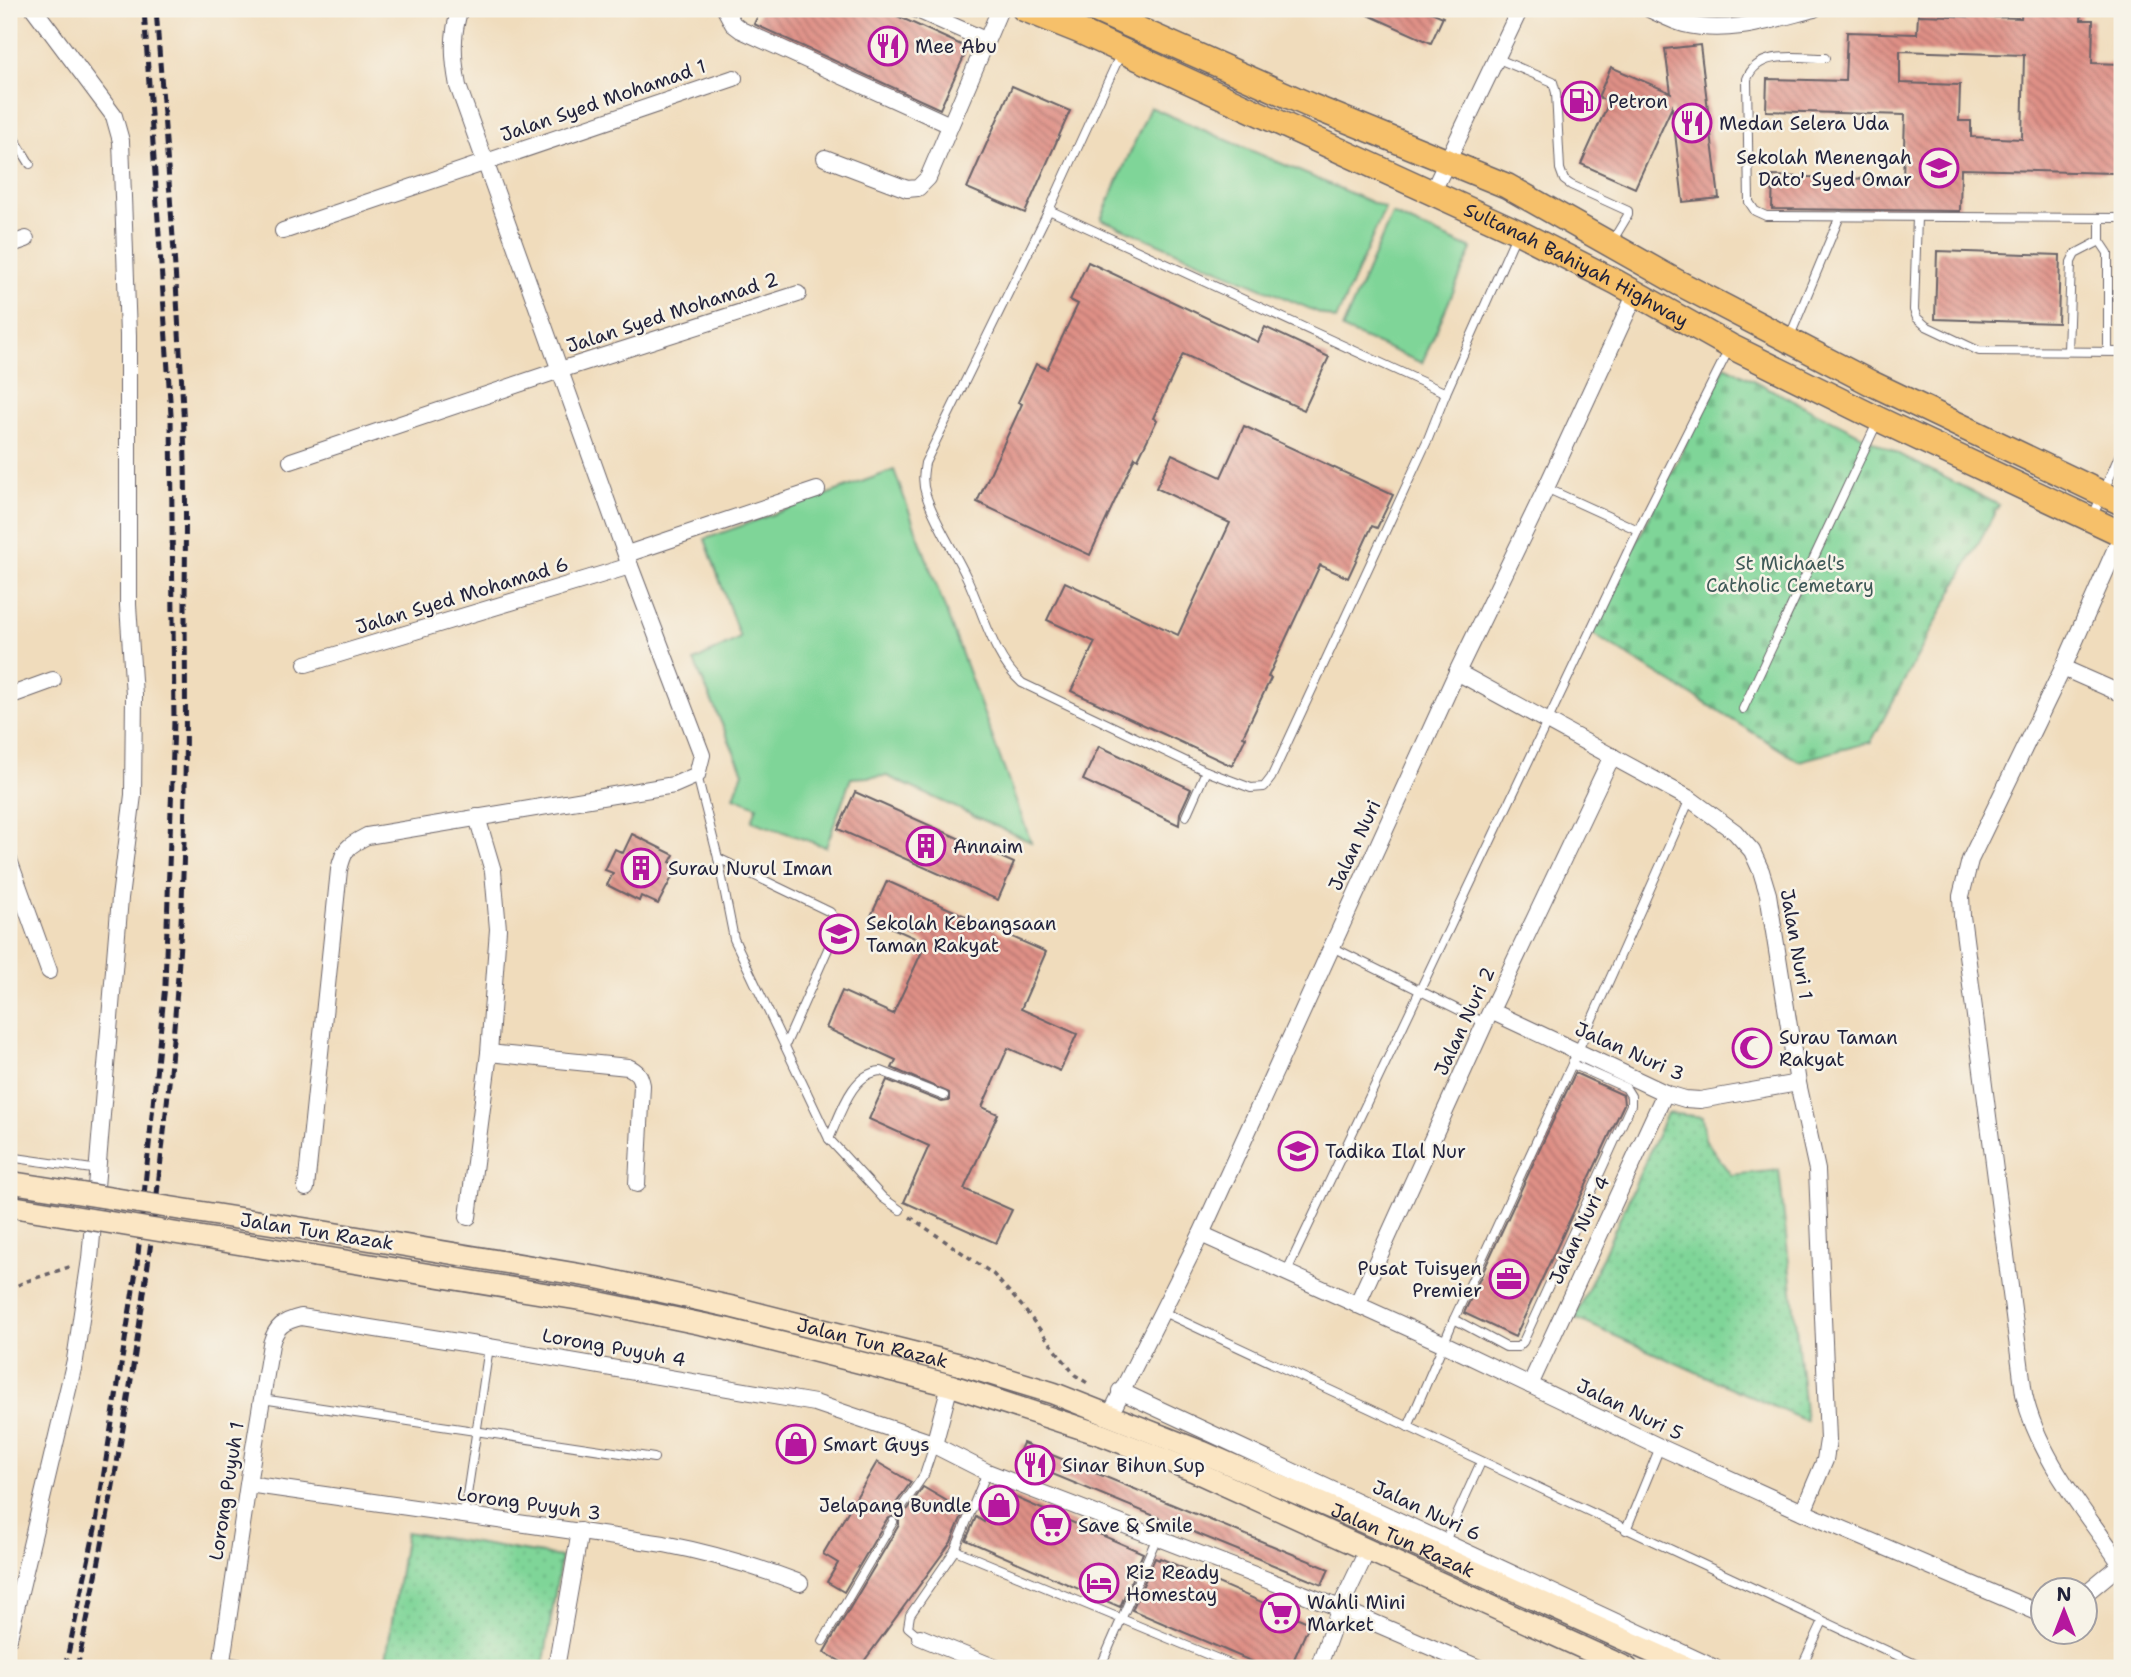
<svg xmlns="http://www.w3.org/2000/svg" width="2131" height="1677" font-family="'Shantell Sans',sans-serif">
<defs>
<pattern id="cemetery-stones" width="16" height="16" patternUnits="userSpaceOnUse" patternTransform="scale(1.75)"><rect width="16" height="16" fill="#7fd598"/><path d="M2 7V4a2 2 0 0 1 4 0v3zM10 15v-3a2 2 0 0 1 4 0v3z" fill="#6db784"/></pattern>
<pattern id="park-dots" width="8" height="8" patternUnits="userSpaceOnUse" patternTransform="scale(1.75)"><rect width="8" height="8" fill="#7fd598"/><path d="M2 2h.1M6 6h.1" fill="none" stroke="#6db784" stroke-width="1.8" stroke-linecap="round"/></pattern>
<pattern id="building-back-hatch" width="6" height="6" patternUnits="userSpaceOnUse" patternTransform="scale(1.75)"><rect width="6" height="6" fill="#df9086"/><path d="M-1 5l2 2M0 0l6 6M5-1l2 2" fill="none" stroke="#b4756f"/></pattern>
</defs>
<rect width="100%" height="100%" fill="#f7f3e8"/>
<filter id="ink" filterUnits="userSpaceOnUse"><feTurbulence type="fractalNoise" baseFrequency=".0143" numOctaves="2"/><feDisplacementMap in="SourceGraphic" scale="14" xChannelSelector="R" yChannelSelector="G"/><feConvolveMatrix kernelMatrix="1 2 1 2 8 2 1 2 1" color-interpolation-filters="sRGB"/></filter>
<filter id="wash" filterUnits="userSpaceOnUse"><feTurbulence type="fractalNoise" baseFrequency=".00686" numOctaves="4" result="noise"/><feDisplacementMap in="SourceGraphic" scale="28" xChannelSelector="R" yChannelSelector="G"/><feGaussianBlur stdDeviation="1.57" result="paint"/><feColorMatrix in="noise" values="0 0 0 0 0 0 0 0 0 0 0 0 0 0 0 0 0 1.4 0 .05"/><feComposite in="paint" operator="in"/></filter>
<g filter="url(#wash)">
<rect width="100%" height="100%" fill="#f0dcbc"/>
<g fill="#7fd598" stroke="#507c6a" stroke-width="2">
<polygon points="1150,107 1385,208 1336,320 1101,219"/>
<polygon points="1392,214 1472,249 1422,363 1342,329"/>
<polygon points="894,470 1031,842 887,776 851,778 826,847 752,821 757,806 734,797 743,772 694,661 740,638 705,539"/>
</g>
<polygon fill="url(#cemetery-stones)" stroke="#507c6a" stroke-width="2" points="1725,366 1999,505 1871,742 1799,761 1591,633"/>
<g fill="url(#park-dots)" stroke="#507c6a" stroke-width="2">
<polygon points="1667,1113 1702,1117 1705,1139 1731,1175 1779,1170 1806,1421 1575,1318"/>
<polygon points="406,1532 561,1557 543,1668 399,1668 385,1666"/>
</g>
<g id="blocks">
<g fill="url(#building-back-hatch)" fill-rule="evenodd">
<polygon points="761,9 882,9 968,48 940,109 754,24"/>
<polygon points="1355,9 1424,9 1443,17 1431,43"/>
<path d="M2022,9H2082L2081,20H2093L2092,63L2122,64V122H2116L2114,173L1961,169L1960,211L1772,209L1773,176L1903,180L1905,115L1766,111L1767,79L1845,81L1847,32L1917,34L1918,15L2021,18ZM1900,51L2024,55L2022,139L1971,137V121H1959L1960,85L1900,83Z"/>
<polygon points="1700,45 1719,198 1683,202 1672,107 1635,188 1581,164 1609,102 1598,97 1611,67 1671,93 1665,49"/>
<polygon points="1012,86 1070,111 1025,213 967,188"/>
<polygon points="1937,251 2060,255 2058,323 1935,319"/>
<polygon points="1088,262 1258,342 1265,327 1329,357 1304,410 1183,354 1153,418 1157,420 1138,459 1135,457 1090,555 977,502 1022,404 1018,402 1036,364 1047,369 1078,304 1070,300"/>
<polygon points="1244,426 1393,495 1377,528 1372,526 1348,578 1320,565 1268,677 1271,678 1243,736 1246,737 1232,766 1071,691 1095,642 1047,620 1065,582 1178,635 1230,523 1156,488 1172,454 1221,477"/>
<polygon points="1099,746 1191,789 1180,813 1179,825 1083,780"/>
<polygon points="855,792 1014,863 998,900 838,829"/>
<polygon points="632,834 674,855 670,862 678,866 658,904 641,896 639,901 607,885 613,873 605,870 615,849 623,853"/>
<polygon points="887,881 1046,952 1021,1009 1077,1034 1060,1071 1008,1048 982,1107 998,1114 964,1189 1012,1210 996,1243 904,1202 929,1146 869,1119 887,1080 942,1102 949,1101 949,1093 892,1068 896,1060 826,1028 842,991 893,1014 926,943 870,918"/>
<polygon points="1575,1073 1623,1095 1624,1104 1515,1337 1464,1313"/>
<polygon points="1023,1443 1329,1569 1322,1585 1016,1459"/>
<polygon points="877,1462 911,1482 897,1502 897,1507 900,1511 908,1509 923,1487 964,1511 951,1542 859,1668 852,1668 824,1652 899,1525 899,1519 894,1516 887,1519 844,1592 827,1582 838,1563 823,1554"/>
<polygon points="998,1490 1143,1553 1120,1607 966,1540 976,1517 984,1522"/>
<polygon points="1155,1558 1159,1560 1160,1558 1310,1623 1290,1668 1267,1668 1132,1610"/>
</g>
</g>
</g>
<g filter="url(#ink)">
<use href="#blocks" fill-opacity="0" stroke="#6a6368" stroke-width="2"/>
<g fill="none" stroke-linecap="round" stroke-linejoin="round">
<defs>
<g id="lane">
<polyline points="1121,53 1049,210 1446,393 1517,233"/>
<polyline points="1496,58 1553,82 1556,93 1560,169 1564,180 1571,185 1628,211 1628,215 1613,240"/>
<path d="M1825,58C1798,58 1758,49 1747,79L1749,202L1755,211L1766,216L2122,218"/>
<polyline points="9,130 30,164"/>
<path d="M1049,210L925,463C923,475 922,483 926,495C935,523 954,550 967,578C983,612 993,657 1022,683L1206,771L1251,788L1264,787L1271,778L1428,439L1446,393"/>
<polyline points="1917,217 1914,310 1917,318 1926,326 1979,351 2122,352"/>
<polyline points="2100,218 2100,241 2108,253 2108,351"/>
<polyline points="1790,336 1840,216"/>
<polyline points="2068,351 2071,262 2075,254 2100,241"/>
<polyline points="1546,488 1638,530 1729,349"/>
<polyline points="2092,518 2122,449"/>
<polyline points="1743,709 1877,423"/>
<polyline points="697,775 718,858 734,939 829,1139 883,1198 900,1210"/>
<polyline points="1186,816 1206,771"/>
<polyline points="718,858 830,912 836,920 835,933 785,1046"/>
<polyline points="1330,946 1485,1023"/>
<path d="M829,1139C840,1116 851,1073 881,1071L944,1096"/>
<polyline points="9,1157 99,1170"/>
<polyline points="1286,1273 1638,530"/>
<polyline points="1161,1311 1924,1668"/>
<polyline points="1454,1319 1572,1064 1690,799"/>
<polyline points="262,1399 654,1458"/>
<polyline points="1408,1427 1454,1319 1506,1347 1518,1347 1523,1342 1631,1105 1631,1096 1626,1088 1572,1064"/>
<polyline points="903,1505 924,1475 934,1445"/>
<polyline points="464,1515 489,1347"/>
<polyline points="1626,1530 1660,1447"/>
<polyline points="1445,1541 1481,1462"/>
<polyline points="955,1550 1240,1668"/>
<polyline points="920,1637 908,1627 910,1615 955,1550 987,1472"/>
<polyline points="823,1641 893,1522"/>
<polyline points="1100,1668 1157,1537"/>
<polyline points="1801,1668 1823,1621"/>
</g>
<g id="street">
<polyline points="725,9 733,24 741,30 950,125"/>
<polyline points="915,9 985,40"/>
<path d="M1649,9C1660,14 1672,21 1684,24C1729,35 1771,20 1814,9"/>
<polyline points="825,158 907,189 918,188 928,178 1000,9"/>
<polyline points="1432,193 1520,9"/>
<polyline points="283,231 734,78"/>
<polyline points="9,245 26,239"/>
<polyline points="291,461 560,370 798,294"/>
<path d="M2122,534L2063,668L1970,860L1961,896L1962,916L2024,1394C2038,1458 2086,1512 2122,1566"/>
<polyline points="627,554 817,490"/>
<polyline points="306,664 630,566"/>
<polyline points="2063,668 2122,694"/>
<polyline points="1457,672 1690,799 1735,832 1752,851 1761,871 1768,894 1798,1083 1817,1170 1828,1440 1825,1460 1803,1512"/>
<polyline points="9,696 53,680"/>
<polyline points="9,860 49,971"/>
<polyline points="1491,1011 1665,1093 1685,1099 1700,1100 1798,1083"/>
<path d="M489,1053L628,1067C637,1071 640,1075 642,1085L637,1184"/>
<path d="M306,1188L339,870C344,849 347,846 367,836L674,785L697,775L702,755L630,566L458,86C453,59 451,35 460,9"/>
<polyline points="468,1217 489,1053 498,929 493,871 477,817"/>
<polyline points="1201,1234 1442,1343 1660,1447 1803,1512 2044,1615"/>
<polyline points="1357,1305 1485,1023 1612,756"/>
<polyline points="1530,1385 1665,1093"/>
<polyline points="1120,1391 1715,1668"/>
<polyline points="1110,1415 1201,1234 1457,672 1546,488 1636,293"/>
<polyline points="934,1445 950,1385"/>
<path d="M248,1484L664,1544C711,1553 755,1566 800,1583"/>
<polyline points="2086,1593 2121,1564"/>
<polyline points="920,1637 996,1668"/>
<polyline points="9,1638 75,1360 90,1259 120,898 133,795 134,695 128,605 128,335 121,141 114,116 34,9"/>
<polyline points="222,1665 245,1668"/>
<path d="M221,1668L248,1484L271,1344C276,1326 284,1321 301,1317L489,1347L815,1403L924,1440L987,1472L1340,1608L1479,1668"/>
<polyline points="556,1668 580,1531"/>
<polyline points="1318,1668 1340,1608 1368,1549"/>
</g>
<g id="secondary">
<path id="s1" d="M319,1231L600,1278L732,1307L958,1364L1053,1393L1202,1452L1375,1527L1687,1668"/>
<polyline points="315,1256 596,1302 726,1329 950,1385 1102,1435 1194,1471 1627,1668"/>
</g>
<g id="primary">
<path id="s2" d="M1024,9L1079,31L1518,232L1616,282L1730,346L1878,419L2122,534"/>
<polyline points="1093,9 1309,105 1507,186 1677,282 1871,383 2122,503"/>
</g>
</defs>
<use href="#lane" stroke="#6a6368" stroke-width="10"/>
<use href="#street" stroke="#6a6368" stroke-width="18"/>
<use href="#secondary" stroke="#6a6368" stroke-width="24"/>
<use href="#primary" stroke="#6a6368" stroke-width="27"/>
<g stroke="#6a6368" stroke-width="3.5" stroke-dasharray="5 5" stroke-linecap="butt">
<polyline points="910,1217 993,1274 1021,1305 1075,1375 1089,1384"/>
<polyline points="9,1290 24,1282 72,1266"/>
</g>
<use href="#lane" stroke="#fff" stroke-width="8"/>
<use href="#street" stroke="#fff" stroke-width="16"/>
<use href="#secondary" stroke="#fbe6c4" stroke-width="21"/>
<use href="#primary" stroke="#f6c06b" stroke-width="24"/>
<g stroke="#22223b" stroke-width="5" stroke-dasharray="10 5" stroke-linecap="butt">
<polyline points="65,1668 95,1529 137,1265 165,985 174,721 171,415 144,9"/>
<path d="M77,1668C125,1444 160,1217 177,989C186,866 186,743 185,620C185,550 187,480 183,410C177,276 166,143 156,9"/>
</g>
<defs>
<g id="secondary-bridge">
<polyline points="9,1182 319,1231"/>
<polyline points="9,1206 315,1256"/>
</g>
</defs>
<use href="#secondary-bridge" stroke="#6a6368" stroke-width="24" stroke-linecap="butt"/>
<use href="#secondary-bridge" stroke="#fbe6c4" stroke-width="21"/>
</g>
</g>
<defs>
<symbol id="restaurant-ring" viewBox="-11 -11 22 22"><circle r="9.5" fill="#f7f3e8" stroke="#b5179e" stroke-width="1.5"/><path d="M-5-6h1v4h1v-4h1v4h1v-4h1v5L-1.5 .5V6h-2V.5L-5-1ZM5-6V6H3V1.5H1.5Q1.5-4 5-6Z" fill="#b5179e"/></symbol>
<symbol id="fuel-ring" viewBox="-11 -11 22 22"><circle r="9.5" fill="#f7f3e8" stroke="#b5179e" stroke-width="1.5"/><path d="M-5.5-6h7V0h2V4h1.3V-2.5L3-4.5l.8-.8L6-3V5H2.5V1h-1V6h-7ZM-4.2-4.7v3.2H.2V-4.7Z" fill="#b5179e"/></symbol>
<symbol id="school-ring" viewBox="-11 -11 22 22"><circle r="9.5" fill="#f7f3e8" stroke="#b5179e" stroke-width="1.5"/><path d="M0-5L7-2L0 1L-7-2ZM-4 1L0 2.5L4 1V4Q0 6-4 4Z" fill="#b5179e"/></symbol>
<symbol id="building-ring" viewBox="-11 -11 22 22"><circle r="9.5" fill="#f7f3e8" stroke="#b5179e" stroke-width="1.5"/><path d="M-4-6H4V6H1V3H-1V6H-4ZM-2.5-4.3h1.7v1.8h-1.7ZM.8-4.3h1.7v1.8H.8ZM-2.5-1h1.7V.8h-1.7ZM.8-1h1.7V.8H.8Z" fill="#b5179e"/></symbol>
<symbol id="mosque-ring" viewBox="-11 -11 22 22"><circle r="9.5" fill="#f7f3e8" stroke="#b5179e" stroke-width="1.5"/><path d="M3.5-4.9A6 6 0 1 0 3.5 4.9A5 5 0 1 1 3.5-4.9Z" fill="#b5179e"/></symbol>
<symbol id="office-ring" viewBox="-11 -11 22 22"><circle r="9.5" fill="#f7f3e8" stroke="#b5179e" stroke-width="1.5"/><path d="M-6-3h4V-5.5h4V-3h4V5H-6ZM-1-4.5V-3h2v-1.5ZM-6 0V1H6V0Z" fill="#b5179e"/></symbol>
<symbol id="shop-ring" viewBox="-11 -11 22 22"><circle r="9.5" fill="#f7f3e8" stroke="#b5179e" stroke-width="1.5"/><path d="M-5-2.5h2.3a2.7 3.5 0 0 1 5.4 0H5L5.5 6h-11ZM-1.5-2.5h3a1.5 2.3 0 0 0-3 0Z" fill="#b5179e"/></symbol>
<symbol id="supermarket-ring" viewBox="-11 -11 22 22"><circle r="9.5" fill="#f7f3e8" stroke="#b5179e" stroke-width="1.5"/><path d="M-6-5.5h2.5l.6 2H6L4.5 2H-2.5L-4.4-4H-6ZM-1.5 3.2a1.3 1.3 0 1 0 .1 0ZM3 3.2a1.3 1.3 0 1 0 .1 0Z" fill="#b5179e"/></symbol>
<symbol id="hotel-ring" viewBox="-11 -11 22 22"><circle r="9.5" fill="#f7f3e8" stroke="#b5179e" stroke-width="1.5"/><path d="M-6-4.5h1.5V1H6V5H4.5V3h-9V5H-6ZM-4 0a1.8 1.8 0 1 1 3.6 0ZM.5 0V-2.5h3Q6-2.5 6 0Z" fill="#b5179e"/></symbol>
</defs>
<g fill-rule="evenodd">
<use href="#restaurant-ring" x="866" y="24" width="44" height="44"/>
<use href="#fuel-ring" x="1559" y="79" width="44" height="44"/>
<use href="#restaurant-ring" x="1670" y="101" width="44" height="44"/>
<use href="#school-ring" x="1917" y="146" width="44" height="44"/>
<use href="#building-ring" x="904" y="824" width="44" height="44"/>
<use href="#building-ring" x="619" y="846" width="44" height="44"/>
<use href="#school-ring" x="817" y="912" width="44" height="44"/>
<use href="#mosque-ring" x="1730" y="1026" width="44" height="44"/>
<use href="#school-ring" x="1276" y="1129" width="44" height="44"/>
<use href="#office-ring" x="1487" y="1257" width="44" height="44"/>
<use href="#shop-ring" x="774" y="1422" width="44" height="44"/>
<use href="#restaurant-ring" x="1013" y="1443" width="44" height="44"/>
<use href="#shop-ring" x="977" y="1483" width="44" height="44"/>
<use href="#supermarket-ring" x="1029" y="1503" width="44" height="44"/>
<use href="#hotel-ring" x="1077" y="1561" width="44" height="44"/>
<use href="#supermarket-ring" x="1258" y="1591" width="44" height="44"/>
</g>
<g text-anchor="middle" stroke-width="5" stroke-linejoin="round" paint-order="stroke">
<g font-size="19" fill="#22223b" stroke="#f7f3e8" text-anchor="start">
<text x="915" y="53">Mee Abu</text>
<text x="1608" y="108">Petron</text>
<text x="1719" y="130">Medan Selera Uda</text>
<text x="1912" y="164" text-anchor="end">Sekolah Menengah<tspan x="1912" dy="22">Dato' Syed Omar</tspan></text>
<text x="953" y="853">Annaim</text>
<text x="668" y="875">Surau Nurul Iman</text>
<text x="866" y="930">Sekolah Kebangsaan<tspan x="866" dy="22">Taman Rakyat</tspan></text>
<text x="1779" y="1044">Surau Taman<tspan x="1779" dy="22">Rakyat</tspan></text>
<text x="1325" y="1158">Tadika Ilal Nur</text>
<text x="1482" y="1275" text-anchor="end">Pusat Tuisyen<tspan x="1482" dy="22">Premier</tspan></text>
<text x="823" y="1451">Smart Guys</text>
<text x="1062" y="1472">Sinar Bihun Sup</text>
<text x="972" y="1512" text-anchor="end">Jelapang Bundle</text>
<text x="1078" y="1532">Save &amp; Smile</text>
<text x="1126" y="1579">Riz Ready<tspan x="1126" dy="22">Homestay</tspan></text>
<text x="1307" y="1609">Wahli Mini<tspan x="1307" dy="22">Market</tspan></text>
</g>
<g font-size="19" fill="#22223b" stroke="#f7f3e8">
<text transform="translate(603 100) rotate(-19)" y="7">Jalan Syed Mohamad 1</text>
<text dy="7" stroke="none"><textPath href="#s2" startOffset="609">Sultanah Bahiyah Highway</textPath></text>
<text transform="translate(672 312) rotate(-18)" y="7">Jalan Syed Mohamad 2</text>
<text transform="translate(462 595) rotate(-17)" y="7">Jalan Syed Mohamad 6</text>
<text transform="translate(1354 845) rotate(-65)" y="7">Jalan Nuri</text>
<text transform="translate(1797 944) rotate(80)" y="7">Jalan Nuri 1</text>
<text transform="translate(1464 1021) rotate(-65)" y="7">Jalan Nuri 2</text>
<text transform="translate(1630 1051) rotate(24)" y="7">Jalan Nuri 3</text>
<text transform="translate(1579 1230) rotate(-65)" y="7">Jalan Nuri 4</text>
<text transform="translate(317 1231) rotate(9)" y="7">Jalan Tun Razak</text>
<text dy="7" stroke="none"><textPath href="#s1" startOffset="565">Jalan Tun Razak</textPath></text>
<text transform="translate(614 1347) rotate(10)" y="7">Lorong Puyuh 4</text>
<text transform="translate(1630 1409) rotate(26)" y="7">Jalan Nuri 5</text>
<text transform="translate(226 1491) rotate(-81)" y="7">Lorong Puyuh 1</text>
<text transform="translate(529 1503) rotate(8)" y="7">Lorong Puyuh 3</text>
<text transform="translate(1427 1510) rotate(25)" y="7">Jalan Nuri 6</text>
<text dy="7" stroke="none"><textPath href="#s1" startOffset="1132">Jalan Tun Razak</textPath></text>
</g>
<g font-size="19" fill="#3e5857" stroke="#f7f3e8">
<text x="1790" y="570">St Michael's<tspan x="1790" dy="22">Catholic Cemetary</tspan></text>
</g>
</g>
<rect width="2131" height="1677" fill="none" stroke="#f7f3e8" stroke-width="35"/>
<g transform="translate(2064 1611)"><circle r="33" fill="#f7f3e8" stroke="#a29fa3" stroke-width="2"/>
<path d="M0-5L12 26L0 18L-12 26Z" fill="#b5179e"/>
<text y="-10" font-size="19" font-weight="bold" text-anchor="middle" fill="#22223b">N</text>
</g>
</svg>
